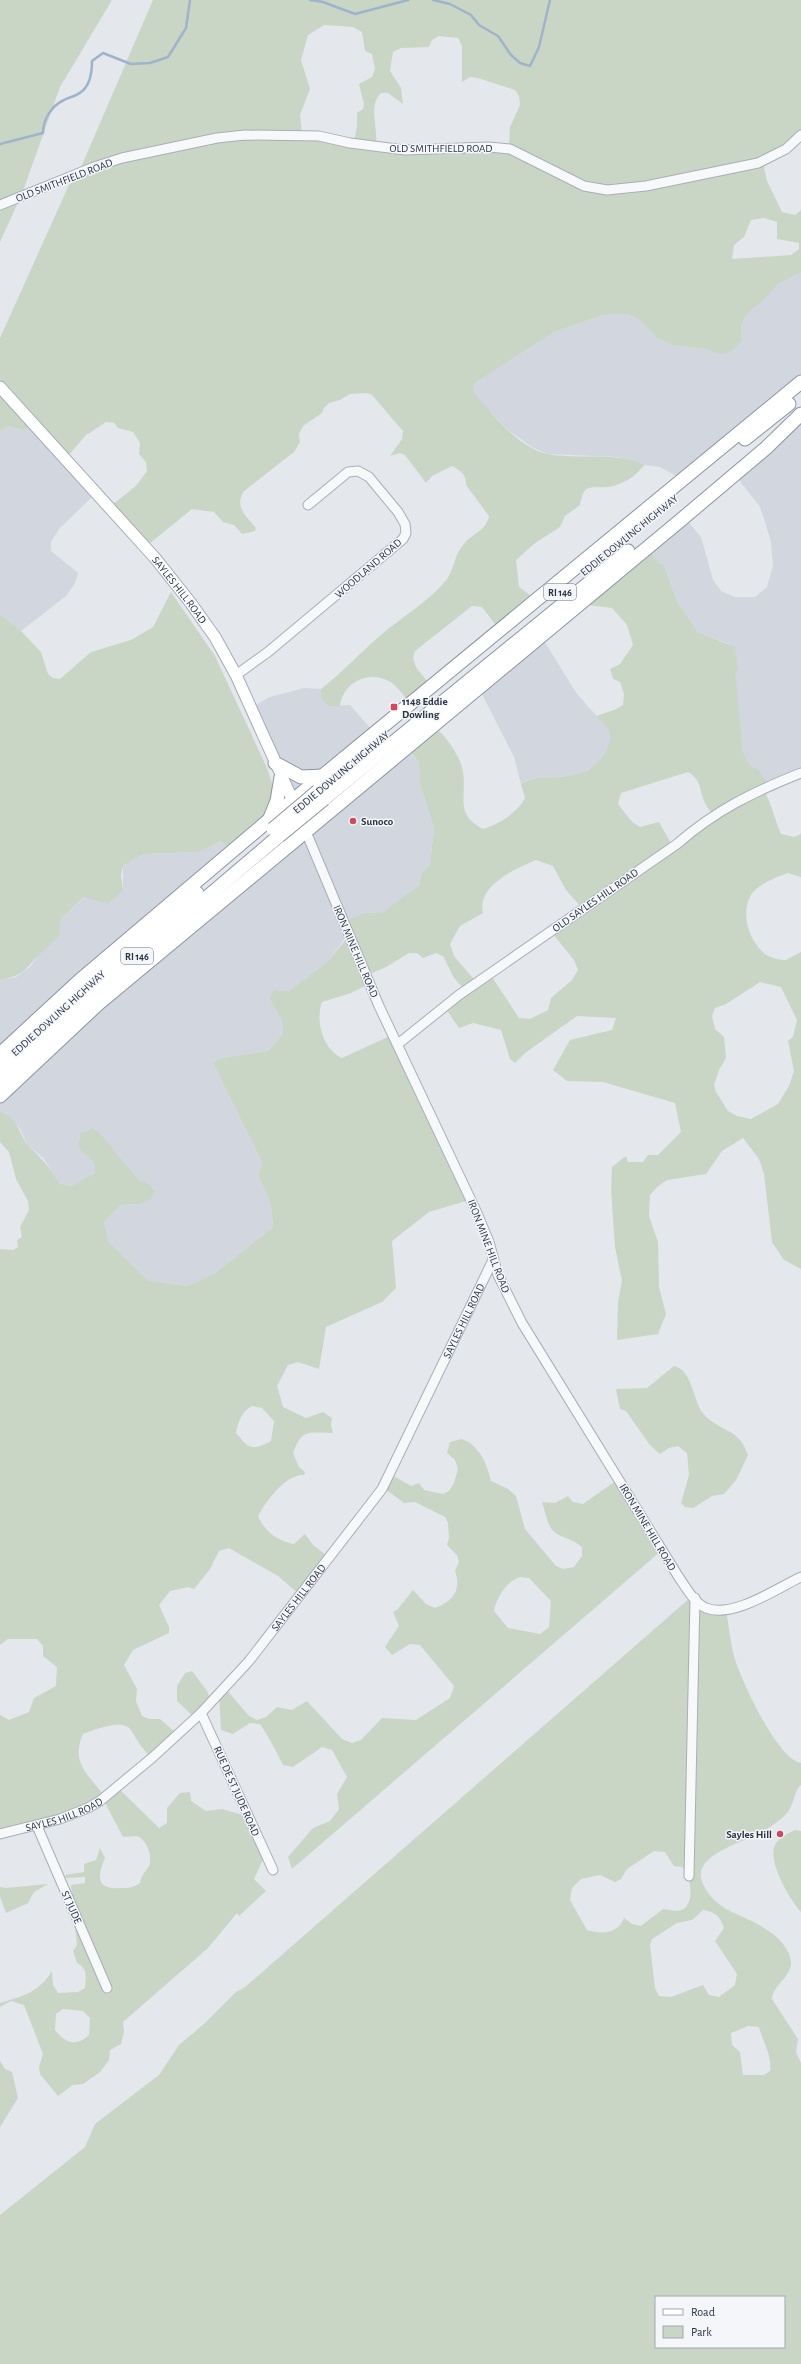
<svg xmlns="http://www.w3.org/2000/svg" width="801" height="2364" font-family="'Alegreya Sans',sans-serif">
<rect width="100%" height="100%" fill="#e4e7ec"/>
<g fill="#d2d6de">
<polygon points="801,272 801,377 678,477 660,467 645,465 617,457 547,454 532,447 509,431 485,407 473,390 475,383 554,332 603,315 628,314 641,321 657,338 672,345 706,349 719,354 742,341 741,326 747,314 765,299 777,285"/>
<polygon points="801,412 801,773 770,787 759,770 750,765 743,752 729,644 698,632 677,601 664,565 659,563 650,552 685,518 701,537 713,580 721,591 735,597 755,597 767,587 773,566 771,542 766,525 760,507 733,472"/>
<polygon points="9,426 22,430 32,428 97,492 59,529 51,542 51,551 78,573 75,583 66,596 21,631 0,614 0,431"/>
<polygon points="544,641 577,694 611,732 611,736 610,744 598,763 579,775 530,779 521,784 514,757 482,694"/>
<polygon points="304,688 321,689 321,699 328,706 350,705 373,731 293,799 252,707 270,697"/>
<polygon points="408,751 419,762 420,784 434,828 430,864 422,872 419,885 383,912 364,913 327,962 289,991 275,990 269,998 282,1021 283,1034 268,1051 221,1058 213,1063 261,1160 262,1167 258,1174 271,1205 273,1227 214,1274 187,1286 149,1281 109,1242 104,1222 121,1205 139,1204 141,1182 100,1133 95,1173 71,1186 59,1183 44,1159 28,1145 20,1129 6,1113 0,1111 0,1094"/>
<polygon points="221,841 229,850 0,1053 0,980 16,977 30,967 40,953 60,935 61,919 85,897 123,890 123,866 144,854 199,852"/>
</g>
<g fill="#c9d6c5" fill-rule="evenodd">
<polygon points="0,0 112,0 60,87 24,188 28,193 20,198 0,242"/>
<path d="M153,0H801V137L763,162L767,181L782,212L795,215L801,210V272L777,285L765,299L747,314L741,326L742,341L731,352L719,354L705,349L672,345L657,338L641,321L628,314L603,315L554,332L475,383L473,390C489,412 519,448 547,454C580,460 614,451 645,465C640,469 636,475 631,478C625,482 613,487 607,487C589,488 584,483 580,505L565,516L560,527L535,543L516,560L519,587L534,598L498,628L482,607L472,606L415,651C409,664 422,674 430,684L407,699C402,694 398,687 392,683C371,669 343,681 340,706H328L321,699V689C343,672 361,652 382,634C403,616 430,601 447,579C455,568 454,554 464,544C473,533 486,531 489,516L466,485C467,475 460,470 452,466L432,476L426,483L405,455L400,453L390,456L402,439L403,431L372,395L367,393L350,394L340,400L329,403L324,408L322,413L303,426L299,434L300,442L294,452L243,492C235,508 246,516 256,528L255,531L242,534L234,525L223,522L214,512L192,509L149,544L112,505L136,486L147,471L146,462L139,454L140,443L133,432L118,428L114,423L106,422L86,435L67,457L32,428L22,430L9,426L0,431V338L73,176L79,172ZM324,25L353,27L362,32L365,51L372,54L375,69L372,77L359,84L364,104L363,109L357,113V126L354,141L302,134L300,115L310,89L301,60L308,35ZM439,36L458,38L462,46V82L470,77L478,78L515,90L519,96L520,105L510,127L509,148L376,144C378,128 368,105 381,93H388L403,104L401,88L390,71L393,52L401,48L429,47L432,40ZM764,218L777,222V239L799,243V249L791,255L732,259L734,245L744,237L751,220Z"/>
<path d="M651,553L659,563L664,565L677,601L698,632L735,647L738,670L735,672L743,752L750,765L759,770L770,787L765,792C772,806 775,820 781,834L794,837L801,834V877L788,873C776,877 758,884 751,895C740,914 749,941 765,954C771,958 780,960 786,960L801,952V1269L784,1260L772,1242L764,1174L759,1159L743,1138L722,1151L706,1174L667,1180L657,1187L650,1195L649,1216L658,1242L659,1287L666,1314L658,1334L617,1340L618,1301L622,1281L615,1247L611,1190L612,1167L626,1156L628,1162H643L648,1155H658L681,1132L675,1103L603,1082L567,1081L553,1070L570,1040L612,1030L616,1018L577,1016L525,1053L515,1063L510,1059L501,1030L473,1023L459,1028L446,1009L465,990L454,978L443,956L436,953L423,958L417,953H409L386,967L368,975L369,984L351,993L322,1002C315,1021 323,1049 342,1058L392,1035L469,1200L429,1212L392,1241L396,1288L382,1302L326,1327L319,1369L298,1362L288,1365L277,1386L283,1407L306,1418L323,1412L332,1418L331,1425L333,1433C309,1433 302,1428 293,1453L299,1467L305,1472L304,1475C286,1474 266,1501 258,1516C264,1531 279,1542 294,1544L305,1534L313,1545L330,1558L299,1594L278,1576L229,1548L219,1551L210,1569L194,1589L188,1587L170,1591L159,1605L169,1627V1633L133,1650L124,1665L137,1689L136,1701L142,1716L149,1719H160L177,1734L151,1757C142,1749 137,1740 131,1730C123,1718 94,1730 83,1734C70,1764 89,1774 104,1796L117,1787L159,1828L167,1823V1808L180,1793L190,1792L191,1801L206,1811L222,1809L246,1816L265,1855L254,1879L266,1891L239,1916L237,1913L208,1948L123,2022L124,2031L121,2044L110,2050L109,2060L100,2072L83,2084L73,2085L58,2096L40,2074L39,2067L43,2054L24,2005L11,2001L0,2007V2003C23,1996 38,1993 52,1971L53,1985L58,1993L78,1992L85,1988C86,1976 88,1969 77,1963L73,1951L77,1945L71,1885L85,1883V1877L66,1878L65,1875L84,1872V1864L96,1860L100,1848L105,1858C97,1876 96,1890 120,1888C128,1888 133,1888 140,1883C142,1873 145,1873 149,1866C153,1857 147,1838 136,1836C132,1836 127,1837 123,1837L104,1801L0,1834V1715L9,1720L29,1712L34,1698L56,1686L57,1667L43,1656V1646L37,1639H8L0,1645V1249L13,1250L18,1247L17,1240L22,1237L20,1227L29,1210L28,1201L16,1179L9,1152L0,1142V1111C17,1116 19,1135 29,1146C43,1161 48,1164 59,1183L71,1186L95,1173V1164L78,1146L81,1133L93,1128L100,1133L141,1182L145,1181L155,1191L151,1199L139,1204L121,1205L104,1222L109,1242L149,1281L187,1286L214,1274L273,1227L271,1205L258,1174L262,1167L261,1160L213,1063L221,1058L268,1051L283,1034L282,1021L269,998L274,990L289,991L327,962L347,938V921L364,913L383,912L419,885L422,872L430,864L434,828L420,784L419,762L409,751L439,731C448,739 462,760 463,772C467,797 454,814 483,829C498,825 518,812 525,798L521,784C524,783 528,780 532,779C562,774 586,783 605,752C616,733 609,730 596,716L614,710L623,705L624,694L620,682L613,679L610,669L620,664L633,645L627,625L612,608L588,605ZM688,772C702,780 699,790 705,803C707,807 711,812 714,817L672,845L659,822L640,827L632,822L618,804L621,793ZM536,860L553,866L566,890L582,908L552,933L574,960L578,970L572,980L551,998L548,1010L530,1019L519,1018L492,977L477,983L454,956L450,944L460,926L483,913C477,885 515,869 536,860ZM760,982L781,987L797,1020L793,1037L788,1041L794,1071L789,1086L778,1104L751,1119L737,1116L728,1111L716,1092L714,1085L719,1070L726,1058L724,1037L715,1029L712,1016L715,1008L726,1004ZM252,1406L262,1408L274,1421L271,1441C252,1451 249,1449 236,1433C238,1422 242,1411 252,1406ZM63,2009L83,2011L90,2018L89,2035C76,2047 65,2043 55,2030L56,2014Z"/>
<path d="M171,592L215,656L267,768L272,783L273,796L264,819L229,850L221,841L199,852L144,854L123,866L121,875L123,890L108,904L84,897L61,919L60,935C54,942 47,947 41,953C23,970 28,974 0,980V614L21,631L41,652L48,674L53,678L60,679L91,652L131,640L153,627Z"/>
<path d="M674,1366C692,1370 693,1399 702,1412C712,1426 729,1428 739,1439C743,1443 746,1450 748,1455L736,1480L724,1494L712,1496L693,1508L685,1507L681,1503L689,1475L687,1453L678,1446L669,1448L660,1454L650,1445L626,1411L620,1409L616,1389L647,1388Z"/>
<path d="M462,1439C480,1446 487,1464 491,1481L508,1489L516,1496L525,1529L556,1566L563,1569L574,1567L582,1556V1547C575,1541 568,1539 559,1535C547,1530 546,1513 542,1502L555,1503L568,1496L573,1502L583,1504L617,1480L661,1551L292,1869L288,1857L313,1828L330,1821L339,1809L337,1794L347,1777L332,1750L322,1747L293,1767L283,1765C276,1751 269,1737 260,1724L250,1723L233,1734L221,1730L219,1692L226,1689L249,1716L257,1720L266,1717L277,1707L292,1710L307,1701L342,1739L352,1743L361,1740L382,1718L416,1720L450,1698L454,1686L420,1645L410,1644L392,1655L385,1647L399,1626L393,1612L398,1609L413,1590L426,1604L435,1608C453,1601 462,1590 455,1571L459,1562L457,1555L447,1545L449,1538L448,1523L445,1517L415,1502L404,1503L385,1489L394,1476L411,1486L419,1483L424,1490L443,1494L449,1491L454,1483L458,1469L455,1460L447,1453L450,1442ZM520,1577L529,1578L551,1601L549,1627L540,1634L508,1628L494,1611C496,1598 507,1581 520,1577Z"/>
<path d="M691,1597L703,1607L726,1610C729,1625 730,1641 734,1656C740,1678 777,1759 801,1763V1785C792,1793 796,1807 782,1818C776,1823 767,1829 760,1833C742,1843 687,1856 704,1886C713,1903 725,1909 743,1917C761,1925 790,1940 791,1963C791,1977 773,1985 772,1999L798,2039L796,2052L801,2063V2364H0V2215L85,2147L95,2124L159,2075L179,2045L204,2024L236,1992L245,1987ZM654,1851L665,1852L674,1866L682,1867C690,1876 695,1898 685,1908C679,1913 670,1910 663,1909L641,1926L632,1924L624,1918C617,1935 601,1934 587,1930L570,1900L572,1888L581,1879L600,1875L615,1882L621,1879L627,1869ZM703,1910C715,1912 720,1916 724,1928L715,1941L737,1974L735,1985L719,1997L709,1995L703,1985L671,1997L659,1996L655,1988L650,1945L652,1939L677,1923L692,1920ZM748,2026L759,2027C763,2042 772,2055 770,2071L764,2075H743L740,2052L732,2045L731,2033ZM656,2297H784V2347H656Z"/>
<polygon points="192,1671 207,1691 211,1700 193,1716 177,1701 177,1686 185,1673"/>
<path d="M795,1830L801,1831V1912C790,1900 767,1861 775,1845C779,1837 787,1834 795,1830Z"/>
<polygon points="48,1884 34,1892 28,1903 6,1913 0,1896 0,1887 6,1888"/>
<polygon points="0,2061 5,2069 12,2072 18,2098 0,2127"/>
</g>
<g fill="none" stroke-linecap="round" stroke-linejoin="round">
<g stroke="#9fb4cc" stroke-width="2.5">
<polyline points="310,0 323,2 355,14 408,0"/>
<polyline points="433,0 450,4 471,15 479,25 498,36 511,55 520,63 530,66 539,47 550,0"/>
<path d="M0,144L43,133C43,120 51,106 64,100C69,97 77,96 81,92C91,85 92,71 92,61L103,53L131,64L150,63L168,57L186,28L190,0"/>
</g>
<defs>
<g id="minor">
<polyline points="0,205 94,167 122,158 217,138 245,135 319,136 350,143 405,150 489,147 510,149 584,186 607,190 646,186 758,163 786,149 801,135"/>
<polyline points="236,675 268,652 403,539 406,533 405,524 398,512 369,477 358,471 348,472 308,505"/>
<path d="M304,827L379,1006L477,1213L489,1242L498,1275L522,1323L678,1576C685,1586 694,1603 706,1608C733,1619 777,1588 801,1577"/>
<path d="M398,1044L459,995L677,844C716,810 753,792 801,773"/>
<polyline points="201,1713 273,1870"/>
<polyline points="37,1826 107,1988"/>
<path id="s1" d="M0,1834L60,1819L88,1808L100,1801L153,1757L201,1713L249,1661L382,1489L493,1260"/>
<polyline points="689,1876 695,1598"/>
</g>
<g id="major">
<path id="s2" d="M0,387L155,558L190,602L215,637L236,675L293,801"/>
</g>
<g id="highway">
<polyline points="745,439 789,404"/>
<polyline points="275,763 301,777 323,776"/>
<polyline points="324,799 628,551"/>
<polyline points="270,818 277,801 281,777"/>
<polyline points="58,1011 197,893"/>
<polyline points="0,1054 79,981 269,820 801,382"/>
<polyline points="0,1067 25,1042"/>
<polyline points="0,1082 85,1001 279,836"/>
<polyline points="0,1096 98,1004 682,519 766,448 801,414"/>
</g>
</defs>
<use href="#minor" stroke="#a9aeb7" stroke-width="11"/>
<use href="#major" stroke="#a3abb8" stroke-width="13"/>
<use href="#highway" stroke="#8b94a3" stroke-width="15"/>
<use href="#minor" stroke="#f7f8fa" stroke-width="9"/>
<use href="#major" stroke="#fff" stroke-width="11"/>
<use href="#highway" stroke="#fff" stroke-width="13"/>
<defs>
<g id="highway-bridge">
<polyline points="273,829 318,791"/>
<polyline points="279,836 324,799"/>
</g>
</defs>
<use href="#highway-bridge" stroke="#8b94a3" stroke-width="15" stroke-linecap="butt"/>
<use href="#highway-bridge" stroke="#fff" stroke-width="13"/>
</g>
<g fill="#d1495b" stroke="#f4f6f9" stroke-width="1.5">
<rect x="390" y="703" width="8" height="8" rx="2"/>
<circle cx="353" cy="821" r="4"/>
<circle cx="780" cy="1834" r="4"/>
</g>
<g text-anchor="middle" stroke-width="3" stroke-linejoin="round" paint-order="stroke">
<g fill="#f4f6f9" stroke="#676e7b" stroke-width="1">
<rect x="544" y="584" width="32" height="16" rx="3"/>
<rect x="121" y="948" width="32" height="16" rx="3"/>
</g>
<g font-size="10" font-weight="bold" fill="#2b3445">
<text x="560" y="596">RI 146</text>
<text x="137" y="960">RI 146</text>
</g>
<g font-size="11" fill="#2b3445" stroke="#f4f6f9">
<text x="441" y="152">OLD SMITHFIELD ROAD</text>
<text transform="translate(64 180) rotate(-21)" y="4">OLD SMITHFIELD ROAD</text>
<text transform="translate(629 535) rotate(-39)" y="4">EDDIE DOWLING HIGHWAY</text>
<text transform="translate(368 568) rotate(-41)" y="4">WOODLAND ROAD</text>
<text dy="4" stroke="none"><textPath href="#s2" startOffset="271">SAYLES HILL ROAD</textPath></text>
<text transform="translate(341 772) rotate(-40)" y="4">EDDIE DOWLING HIGHWAY</text>
<text transform="translate(595 900) rotate(-35)" y="4">OLD SAYLES HILL ROAD</text>
<text transform="translate(356 951) rotate(67)" y="4">IRON MINE HILL ROAD</text>
<text transform="translate(58 1013) rotate(-42)" y="4">EDDIE DOWLING HIGHWAY</text>
<text transform="translate(489 1246) rotate(69)" y="4">IRON MINE HILL ROAD</text>
<text dy="4" stroke="none"><textPath href="#s1" startOffset="715">SAYLES HILL ROAD</textPath></text>
<text transform="translate(648 1527) rotate(59)" y="4">IRON MINE HILL ROAD</text>
<text dy="4" stroke="none"><textPath href="#s1" startOffset="391">SAYLES HILL ROAD</textPath></text>
<text transform="translate(237 1791) rotate(66)" y="4">RUE DE ST JUDE ROAD</text>
<text dy="4" stroke="none"><textPath href="#s1" startOffset="67">SAYLES HILL ROAD</textPath></text>
<text transform="translate(72 1907) rotate(66)" y="4">ST JUDE</text>
</g>
<g font-size="11" font-weight="bold" fill="#2b3445" stroke="#f4f6f9" text-anchor="start">
<text x="402" y="705">1148 Eddie<tspan x="402" dy="13">Dowling</tspan></text>
<text x="361" y="825">Sunoco</text>
<text x="772" y="1838" text-anchor="end">Sayles Hill</text>
</g>
</g>
<rect x="655" y="2296" width="130" height="52" fill="#f4f6f9" stroke="#a4a8b1"/>
<rect x="663" y="2309" width="20" height="6" fill="#ffffff" stroke="#a4a8b1"/>
<text x="691" y="2316" font-size="12" fill="#2b3445">Road</text>
<rect x="663" y="2326" width="20" height="12" fill="#c9d6c5" stroke="#a4a8b1"/>
<text x="691" y="2336" font-size="12" fill="#2b3445">Park</text>
</svg>
